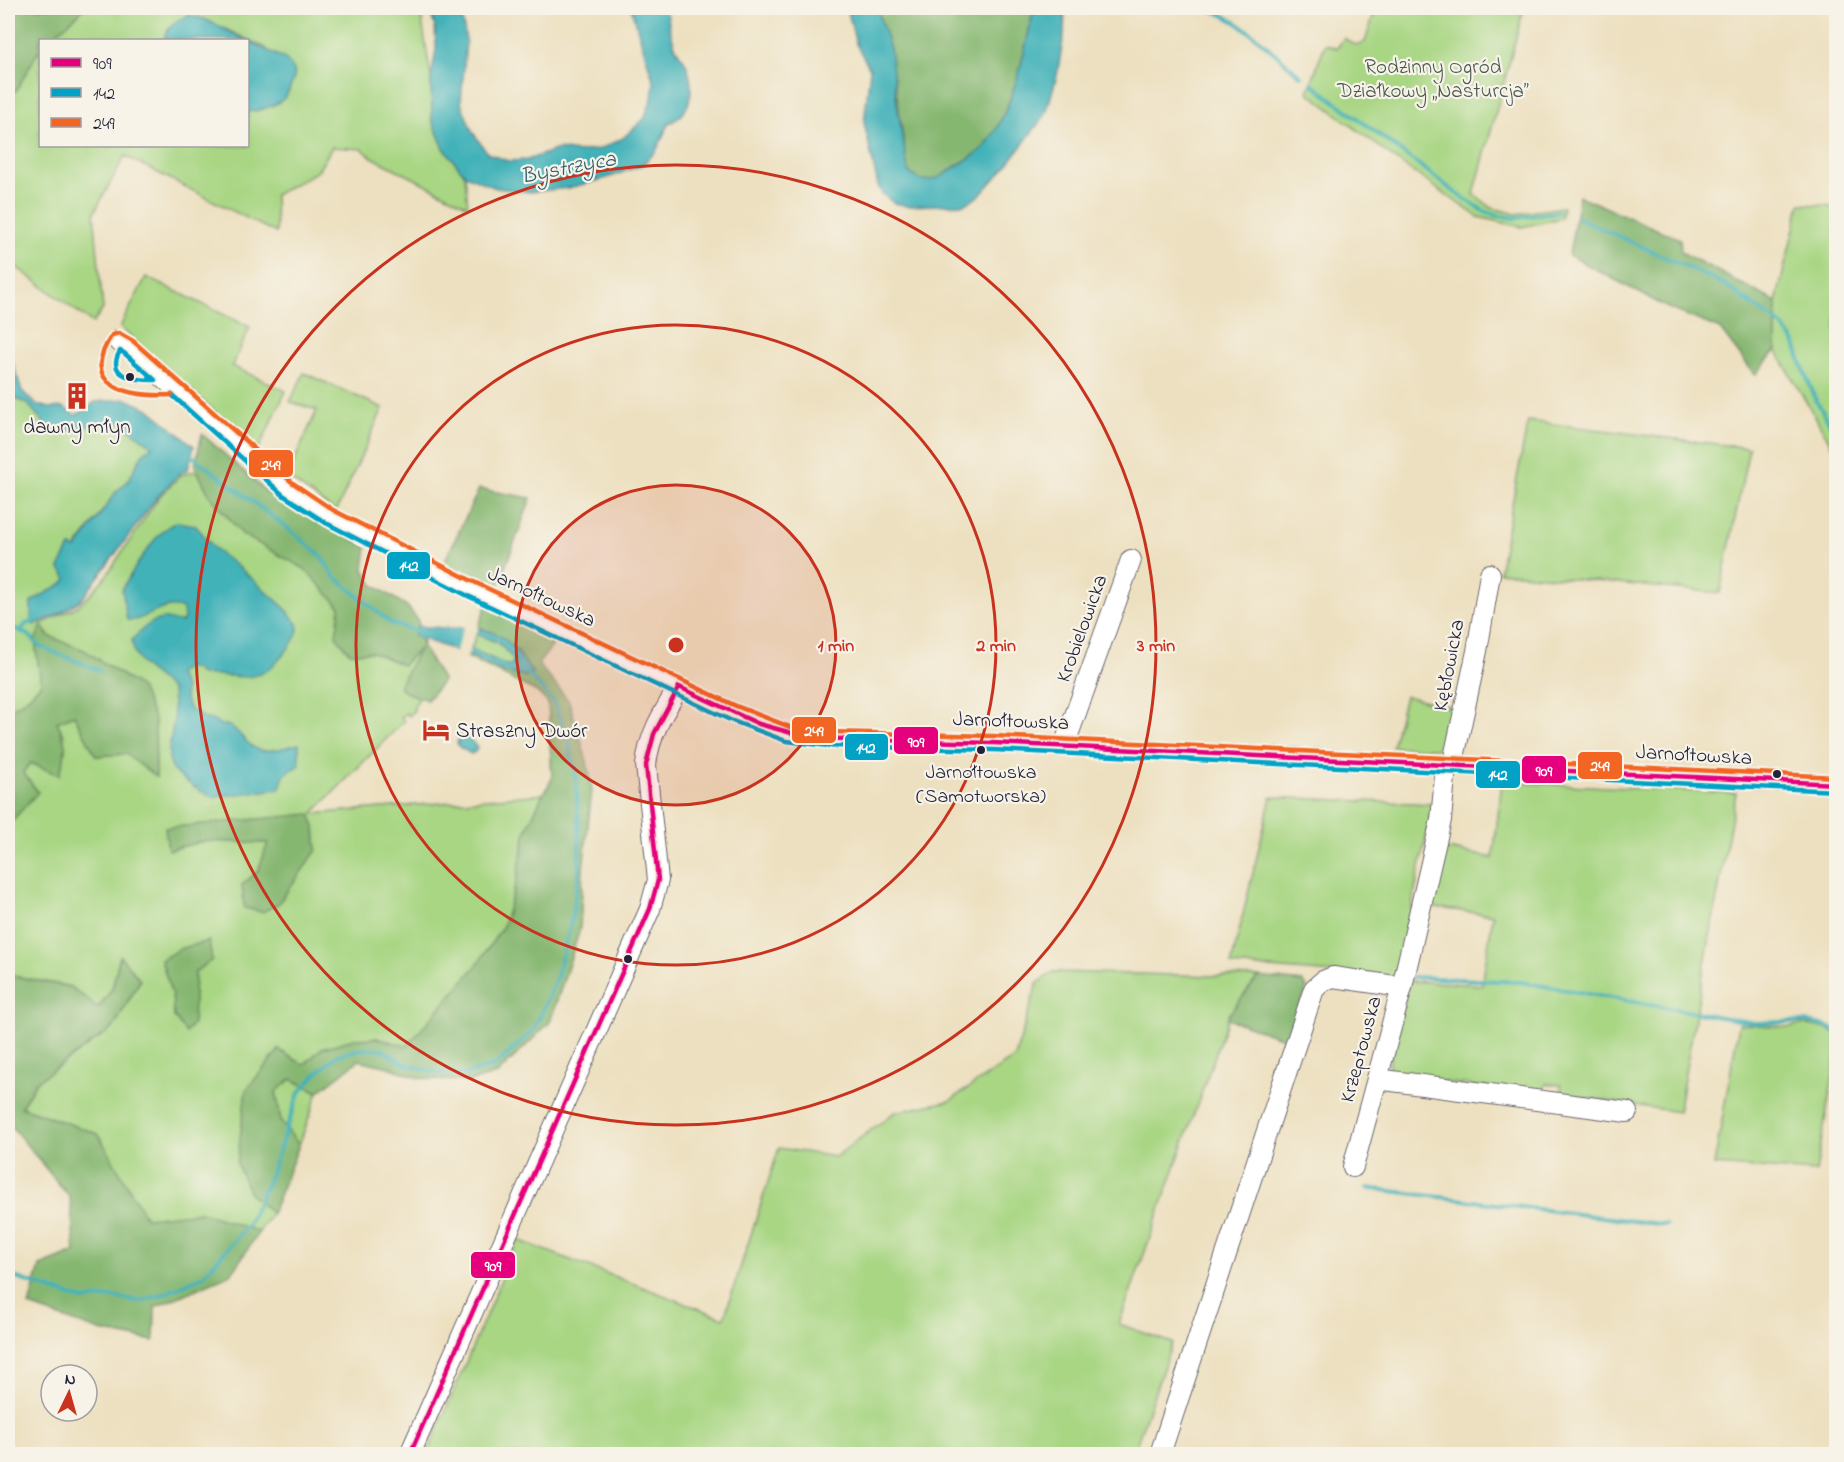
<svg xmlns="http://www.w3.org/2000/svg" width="1844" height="1462" font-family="'Indie Flower',sans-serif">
<rect width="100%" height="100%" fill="#f7f3e8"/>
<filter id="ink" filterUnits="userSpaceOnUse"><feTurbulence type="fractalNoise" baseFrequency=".0167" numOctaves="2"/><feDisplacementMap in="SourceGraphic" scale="12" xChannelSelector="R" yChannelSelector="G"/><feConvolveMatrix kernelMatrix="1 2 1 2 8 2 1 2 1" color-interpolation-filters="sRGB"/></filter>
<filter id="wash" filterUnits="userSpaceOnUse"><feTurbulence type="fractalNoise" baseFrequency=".008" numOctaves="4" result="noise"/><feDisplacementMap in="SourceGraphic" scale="24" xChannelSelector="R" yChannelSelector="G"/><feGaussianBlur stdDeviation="1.35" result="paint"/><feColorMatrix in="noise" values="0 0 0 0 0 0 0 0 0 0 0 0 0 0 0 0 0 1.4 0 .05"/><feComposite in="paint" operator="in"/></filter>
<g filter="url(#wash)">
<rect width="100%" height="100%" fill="#ede0c0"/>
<g fill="#a8d683" stroke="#657c5f" stroke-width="1.5" fill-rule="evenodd">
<path d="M8,8H420L431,78L432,120L444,148L465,175L468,206L372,157L362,149L332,147L318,171L275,195L276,233L125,156L94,213L103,309L93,323L8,261ZM204,19L266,48L289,89C283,105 263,110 248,112V146H40V40H164L165,35Z"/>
<polygon points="1376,8 1524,8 1474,194 1492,208 1516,214 1563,207 1561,218 1522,227 1478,217 1396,160 1308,92 1325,44 1337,48 1344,38 1355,45 1365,42"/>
<polygon points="1800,204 1836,206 1836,453 1776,350 1776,302"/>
<polygon points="146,277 250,327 232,366 286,391 258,450 120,327"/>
<polygon points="304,373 383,408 336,512 287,477 317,410 290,402"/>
<path d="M8,395L28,404L49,429L57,434L97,424L120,422L152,446L142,455L128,481L116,492L75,549L71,547L67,578L65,582L31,602L42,624L76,607L89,596L106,576L159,497L181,475L195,471L384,625L423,642L419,698L414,707V710L409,716L406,713L401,718L404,721L312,814L543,794L526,831L516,883L504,926L477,965L407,1046L377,1038L322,1048L304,1065L279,1050L250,1194L272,1213L259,1232L201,1212L146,1219L98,1134L21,1107L36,1082L113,1028L140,981L120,956L112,989L98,1008L71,987L8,975V821H11L23,772L31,763L59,775L64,735L57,722L74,714L96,756L126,754L156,777L155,721L124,676L84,650L51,638L44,630L35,641L41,684L24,701L8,710ZM271,819L289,887L278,904L242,885L258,872L269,843L203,841L168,850Z"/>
<polygon points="1528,421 1749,448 1720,593 1499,572"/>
<polygon points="476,634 499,643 514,660 511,665 506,665 471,649"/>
<polygon points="1405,696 1457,708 1448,749 1392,747"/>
<polygon points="1502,782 1736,793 1678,1112 1562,1094 1561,1085 1546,1084 1541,1095 1393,1075 1388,1069 1409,981 1482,985 1493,915 1429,907 1442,848 1493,858"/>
<polygon points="1271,797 1433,804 1397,978 1231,965"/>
<polygon points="1053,972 1258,977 1230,1013 1119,1324 1172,1343 1133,1454 427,1454 518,1240 724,1318 779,1148 835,1157 895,1112 949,1101 1015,1057 1037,984"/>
<path d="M1739,1024L1790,1027C1804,1022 1824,1027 1836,1034V1058L1816,1172L1714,1165Z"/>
<polygon points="292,1079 318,1092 299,1145 281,1122 276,1091"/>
</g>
<g fill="#86b771" stroke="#546c56" stroke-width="1.5">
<polygon points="8,8 85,8 49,40 40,40 40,48 16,91 8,90"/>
<path d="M877,8H1034C1025,50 1012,117 982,149C973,158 962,161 952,169C936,181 923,188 908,171L895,83Z"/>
<polygon points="1579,196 1680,239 1681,252 1776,302 1776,350 1755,375 1720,329 1666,307 1569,255"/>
<polygon points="202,434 270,495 291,502 367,547 364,569 373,585 407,606 418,621 422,646 443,681 427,700 405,692 399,686 420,648 403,665 372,652 350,653 336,636 340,607 305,569 243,535 209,495 195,466"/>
<polygon points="479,489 531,498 496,592 442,567"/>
<polygon points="486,606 556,641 538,664 569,701 587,761 592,790 583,869 580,929 550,1022 497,1074 470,1082 419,1078 389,1067 359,1060 318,1092 291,1079 276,1092 281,1122 299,1145 272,1213 250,1194 237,1164 246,1090 279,1050 304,1065 322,1048 354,1039 377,1038 407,1046 477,965 503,926 516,883 526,831 543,794 552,779 548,703 537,692 467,657 468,655 517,676 519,652 482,628 478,628"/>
<path d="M42,625L47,635L51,637L84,650L141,688L155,721L156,777L126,754L96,756L74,715L57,722C68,744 67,752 59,775L31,763L23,772L38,792L11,822L8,821V710L24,701L41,684L35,641Z"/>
<polygon points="310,814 315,827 317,850 278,904 262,912 244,908 242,885 258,871 268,843 203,841 168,850 165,828"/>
<polygon points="209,941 212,960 195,972 193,1023 186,1033 174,1017 172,995 161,960 179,949"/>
<polygon points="120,956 140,980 113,1028 36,1082 21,1107 98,1134 146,1218 201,1212 259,1232 231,1274 155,1307 154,1341 100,1331 29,1306 40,1266 75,1252 70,1198 8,1122 8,975 71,987 98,1008 112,989"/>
<polygon points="1258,977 1303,982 1307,987 1289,1040 1228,1019 1230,1013"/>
</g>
<g fill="#42b2b9" stroke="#326a7a" stroke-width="1.5" fill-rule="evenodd">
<path d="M428,8H461L466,41L461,103L472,131L487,153L508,161L527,160L558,149L577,152L600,149L623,138L644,119L652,98L654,83L631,8H666C669,20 670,36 676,48C678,53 681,56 684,60C695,81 695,113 669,123L656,151L642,165L607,178L569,188L530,192L496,188L465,175L444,148L432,120L431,78L436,50L435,26Z"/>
<path d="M847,8H877L890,49L897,103L908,171C920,185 934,182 948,172C959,163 972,159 982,149C1012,117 1025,50 1034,8H1065L1064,35L1057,75L1046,114L1004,169L979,196L965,204L906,206L894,203L883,195L878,186L864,123L870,69L856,44Z"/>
<path d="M189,15L204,19L285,59C293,66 298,72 292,83C290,86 289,92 286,96C278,106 260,110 248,112V40H164C166,27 177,20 189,15Z"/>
<polygon points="8,348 22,391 37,405 51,408 63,407 75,415 84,411 95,402 126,399 147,408 194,446 188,469 180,473 157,497 82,599 59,614 34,625 31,619 31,602 65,582 67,578 59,568 70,547 76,549 116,492 128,481 142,455 152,446 120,422 97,424 57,434 49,429 28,404 8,395"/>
<path d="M177,522L195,525L217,551L242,570L286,609L299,626C296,644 272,673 253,676C237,679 218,673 201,675L195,669L187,667L178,674L185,688V698L190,710L209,720H214L222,726L224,724C240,728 245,746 259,750C270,753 287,746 299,744V765L285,774L279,789L214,797L198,790L199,788L197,787L195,788L173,771L169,759V749L174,719L172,691C156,672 134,668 132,640C140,631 152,618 166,619C172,620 175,622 182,622L184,619L183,609C162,600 147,622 127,620L122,589C134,570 156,529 177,522Z"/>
<path d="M417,626C476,633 496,613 532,673L528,677L504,672L471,656L414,636ZM476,634L499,643L514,660L511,665H506L471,649Z"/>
<polygon points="465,735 477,747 475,752 471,754 459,747 457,743 460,736"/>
</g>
<polygon fill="#ede0c0" points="465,624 479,626 467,657 455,653"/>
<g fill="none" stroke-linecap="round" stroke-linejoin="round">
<g stroke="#42b2b9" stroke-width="4">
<path d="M1206,8C1244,20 1271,52 1301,76"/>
<polyline points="1312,84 1456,193 1482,210 1498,216 1515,218 1559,212"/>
<polyline points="1578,218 1722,283 1781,325 1794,341 1804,371 1817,402 1836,433"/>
<polyline points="188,453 285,526 320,555 334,576 392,624 420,632"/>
<polyline points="8,625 30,636 39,646 100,671"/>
<polyline points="20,631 26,624 33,622"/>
<path d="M1413,977L1521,982L1755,1023C1782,1023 1812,1017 1836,1031"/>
<polyline points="1367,1188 1666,1225"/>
<polyline points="8,1275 83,1300 111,1297 140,1301 164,1294 203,1276 248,1225 270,1176 299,1093 317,1073 338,1055 361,1049 381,1049 405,1064 438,1073 464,1075 496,1065 534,1030 556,979 571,923 579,873 579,831 576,778 568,739 553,701 527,673"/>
</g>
</g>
</g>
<g filter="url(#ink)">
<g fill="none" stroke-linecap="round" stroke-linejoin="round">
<defs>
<g id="minor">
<polyline points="117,340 128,347 162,376 288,489 329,516 471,589 733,713 788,734 829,739 993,743 1836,784"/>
<polyline points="1064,746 1131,560"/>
<polyline points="1454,766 1455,753 1477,651 1490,574"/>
<polyline points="1377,1079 1627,1112"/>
<polyline points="1353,1167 1402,987 1441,820 1446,766"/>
<path d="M410,1454L650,909L658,880L646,765C649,735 663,713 679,687"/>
<polyline points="1160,1454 1314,989 1323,981 1333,977 1402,987"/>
</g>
</defs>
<use href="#minor" stroke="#69646a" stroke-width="22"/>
<use href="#minor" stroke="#fff" stroke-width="20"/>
<defs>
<g id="bus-1">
<polyline points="679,687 759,724 810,738 993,743 1836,784"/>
<polyline points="410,1454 650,909 658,880 646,765 654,734 679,687"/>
</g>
<g id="bus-2">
<path d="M120,351L124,353L155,380C136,380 105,377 120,351Z"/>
<polyline points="172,395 283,495 326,523 468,596 730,720 786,741 829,746 993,750 1836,791"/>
</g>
<path id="bus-3" d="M172,395C129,397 77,387 112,335L119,333L133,341L293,483L333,510L474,582L736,706L790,727L830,732L993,736L1836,777"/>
</defs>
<use href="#bus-1" stroke="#f7f3e8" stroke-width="9"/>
<use href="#bus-2" stroke="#f7f3e8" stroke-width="9"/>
<use href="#bus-3" stroke="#f7f3e8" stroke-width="9"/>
<use href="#bus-1" stroke="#e5007d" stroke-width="4.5"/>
<use href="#bus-2" stroke="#02a2c7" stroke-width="4.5"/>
<use href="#bus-3" stroke="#f26522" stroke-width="4.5"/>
</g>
</g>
<circle cx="676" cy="645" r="160" fill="#c8321e" fill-opacity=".12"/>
<g fill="none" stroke="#c8321e" stroke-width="3">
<circle cx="676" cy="645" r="160"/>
<circle cx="676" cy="645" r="320"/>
<circle cx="676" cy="645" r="480"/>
</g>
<defs>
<symbol id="building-bare" viewBox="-9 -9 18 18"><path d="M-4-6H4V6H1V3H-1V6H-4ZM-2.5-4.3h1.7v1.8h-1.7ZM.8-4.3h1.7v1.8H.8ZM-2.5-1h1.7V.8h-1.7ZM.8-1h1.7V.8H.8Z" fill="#c8321e" stroke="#f7f3e8" stroke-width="2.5" paint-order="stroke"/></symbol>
<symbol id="hotel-bare" viewBox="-9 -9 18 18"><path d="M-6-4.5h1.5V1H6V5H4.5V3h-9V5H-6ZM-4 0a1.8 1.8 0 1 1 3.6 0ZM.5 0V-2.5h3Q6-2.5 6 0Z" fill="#c8321e" stroke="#f7f3e8" stroke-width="2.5" paint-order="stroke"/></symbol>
</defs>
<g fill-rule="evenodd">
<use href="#building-bare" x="58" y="377" width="38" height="38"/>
<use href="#hotel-bare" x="417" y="711" width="38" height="38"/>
</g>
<g fill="#22223b" stroke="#f7f3e8" stroke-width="2">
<circle cx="130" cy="377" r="5"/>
<circle cx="981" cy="750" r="5"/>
<circle cx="1777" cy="774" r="5"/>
<circle cx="628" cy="959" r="5"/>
</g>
<g text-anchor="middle" stroke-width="4.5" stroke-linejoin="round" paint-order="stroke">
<g font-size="20" fill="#22223b" stroke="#f7f3e8">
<text x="981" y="778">Jarnołtowska<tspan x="981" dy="24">(Samotworska)</tspan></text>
</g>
<g font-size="21" fill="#4a5851" stroke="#f7f3e8">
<text x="1433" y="73">Rodzinny Ogród<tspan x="1433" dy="24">Działkowy „Nasturcja”</tspan></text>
</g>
<g font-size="21" fill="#22223b" stroke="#f7f3e8">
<text x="77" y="433">dawny młyn</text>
<text x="456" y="737" text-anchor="start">Straszny Dwór</text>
</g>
<g font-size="21" fill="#22223b" stroke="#f7f3e8">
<text transform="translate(542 596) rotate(25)" y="7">Jarnołtowska</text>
<text transform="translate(1081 628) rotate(-70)" y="7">Krobielowicka</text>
<text transform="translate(1448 665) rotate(-79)" y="7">Kębłowicka</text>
<text transform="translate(1011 720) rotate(2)" y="7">Jarnołtowska</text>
<text transform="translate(1694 754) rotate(3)" y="7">Jarnołtowska</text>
<text transform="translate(1360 1049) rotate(-75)" y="7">Krzeptowska</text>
</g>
<g font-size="22" font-style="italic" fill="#2f5c6d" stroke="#f7f3e8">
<text transform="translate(568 166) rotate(-11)" y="8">Bystrzyca</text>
</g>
</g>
<circle cx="676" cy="645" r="9" fill="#c8321e" stroke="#f7f3e8" stroke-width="3"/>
<g font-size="18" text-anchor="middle" font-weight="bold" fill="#c8321e" stroke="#f7f3e8" stroke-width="4.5" stroke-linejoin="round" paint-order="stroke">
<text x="836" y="651">1 min</text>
<text x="996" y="651">2 min</text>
<text x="1156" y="651">3 min</text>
</g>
<g stroke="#f7f3e8" stroke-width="2">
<rect x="248" y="449" width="46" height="29" rx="6" fill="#f26522"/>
<rect x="386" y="551" width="45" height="29" rx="6" fill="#02a2c7"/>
<rect x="791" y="716" width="46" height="28" rx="6" fill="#f26522"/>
<rect x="893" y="726" width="46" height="29" rx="6" fill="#e5007d"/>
<rect x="844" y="733" width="45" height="28" rx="6" fill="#02a2c7"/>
<rect x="1577" y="751" width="46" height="29" rx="6" fill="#f26522"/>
<rect x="1521" y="755" width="46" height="29" rx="6" fill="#e5007d"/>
<rect x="1475" y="760" width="46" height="29" rx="6" fill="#02a2c7"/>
<rect x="470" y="1251" width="46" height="28" rx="6" fill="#e5007d"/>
</g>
<g font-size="16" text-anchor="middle" font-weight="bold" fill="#fff">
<text x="271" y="470">249</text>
<text x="409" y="571">142</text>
<text x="814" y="736">249</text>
<text x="916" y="747">909</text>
<text x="866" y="753">142</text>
<text x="1600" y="771">249</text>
<text x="1544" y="776">909</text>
<text x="1498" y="780">142</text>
<text x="493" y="1271">909</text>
</g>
<rect width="1844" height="1462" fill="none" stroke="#f7f3e8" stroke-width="30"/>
<rect x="39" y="39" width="210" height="108" fill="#f7f3e8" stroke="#a29fa3" stroke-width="1.5"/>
<rect x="51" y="58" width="30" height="9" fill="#e5007d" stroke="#a29fa3" stroke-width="1.5"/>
<text x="93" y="69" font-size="18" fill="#22223b">909</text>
<rect x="51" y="88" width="30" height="9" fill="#02a2c7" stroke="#a29fa3" stroke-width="1.5"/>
<text x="93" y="99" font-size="18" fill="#22223b">142</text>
<rect x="51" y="118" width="30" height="9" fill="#f26522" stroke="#a29fa3" stroke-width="1.5"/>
<text x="93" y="129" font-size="18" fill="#22223b">249</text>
<g transform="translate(69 1393) rotate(5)"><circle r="28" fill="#f7f3e8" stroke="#a29fa3" stroke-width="1.5"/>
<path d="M0-4.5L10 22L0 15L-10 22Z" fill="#c8321e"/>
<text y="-9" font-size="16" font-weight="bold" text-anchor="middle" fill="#22223b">N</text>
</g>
</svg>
